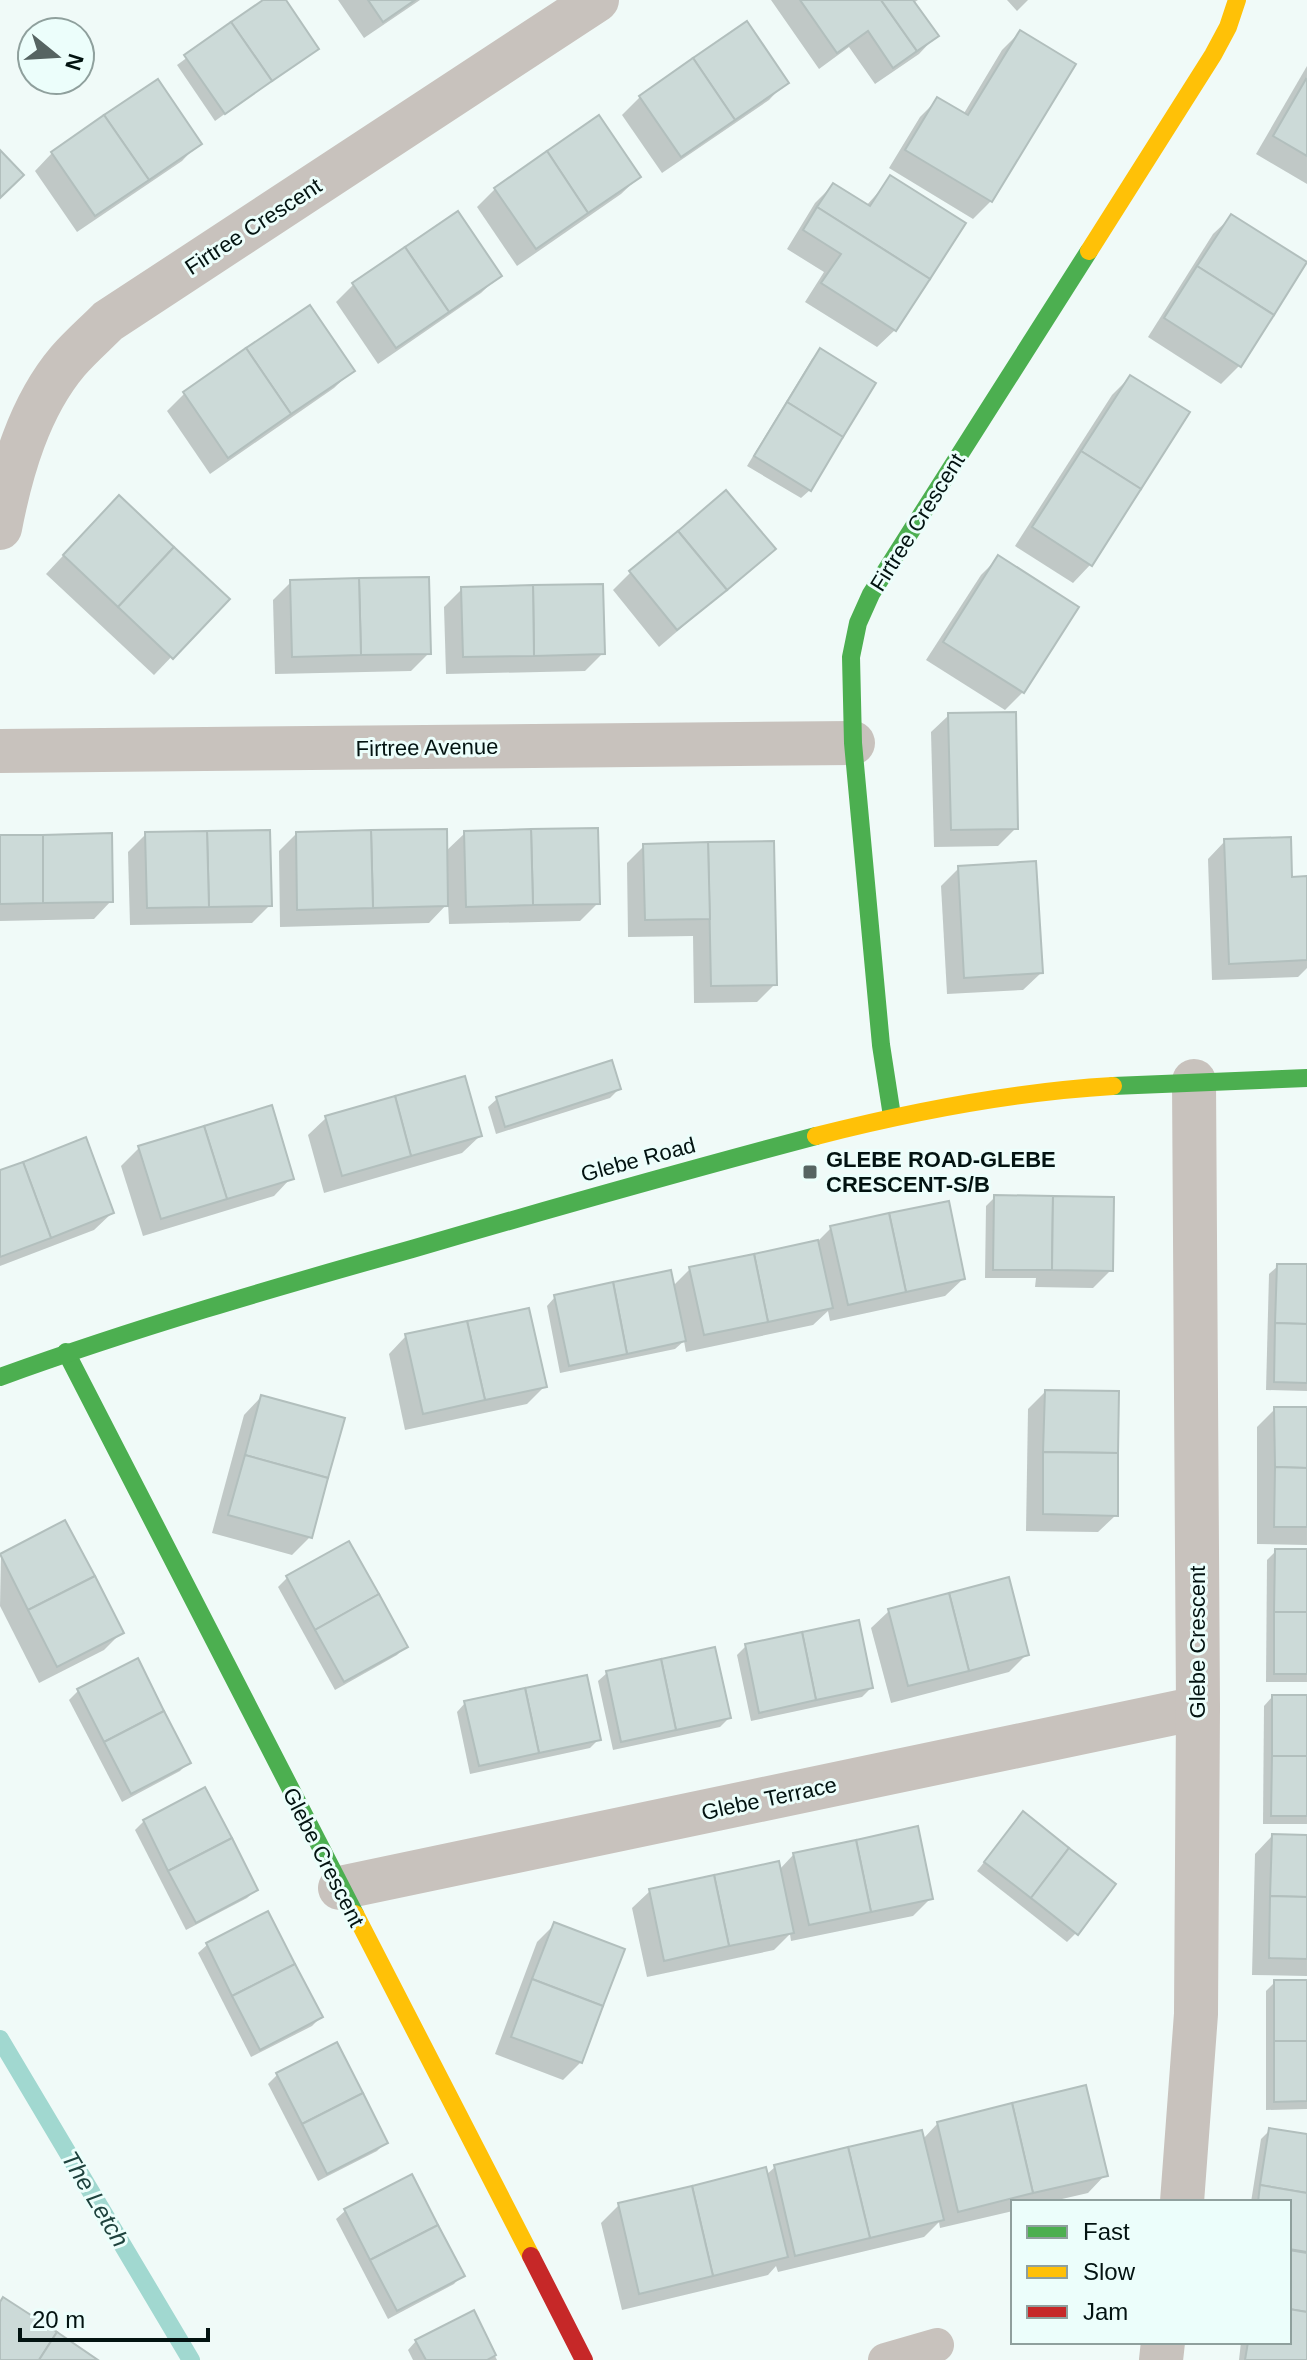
<svg xmlns="http://www.w3.org/2000/svg" width="1307" height="2360" font-family="Helvetica,sans-serif">
<rect width="100%" height="100%" fill="#f0faf8"/>
<g fill="#0003">
<polygon points="266,0 283,0 316,48 215,121 177,65"/>
<polygon points="338,0 420,0 364,38"/>
<polygon points="771,0 918,0 913,3 936,36 919,54 875,84 849,47 819,69"/>
<polygon points="1007,0 1028,0 1017,11"/>
<polygon points="1020,32 991,201 973,219 889,168 920,117 937,100 963,115 1002,50"/>
<polygon points="1307,66 1307,184 1256,154"/>
<polygon points="786,82 769,100 662,173 622,115 640,97"/>
<polygon points="199,143 182,161 77,232 35,171 52,153"/>
<polygon points="639,177 621,194 517,266 477,207 495,189"/>
<polygon points="891,178 895,330 877,347 805,302 824,272 787,249 815,203 833,185 866,206"/>
<polygon points="1231,217 1304,263 1239,366 1221,384 1148,337 1213,234"/>
<polygon points="499,276 481,293 378,364 336,302 353,285"/>
<polygon points="820,351 810,490 801,498 747,466 812,359"/>
<polygon points="352,371 334,388 210,474 167,411 184,394"/>
<polygon points="1130,377 1090,565 1073,583 1015,546 1112,395"/>
<polygon points="101,515 227,599 154,675 46,574"/>
<polygon points="773,549 659,647 613,590 631,572"/>
<polygon points="999,557 1076,608 1023,692 1005,710 926,660 981,575"/>
<polygon points="291,582 429,653 411,671 275,674 273,600"/>
<polygon points="462,589 603,653 585,671 446,674 444,607"/>
<polygon points="949,715 1016,828 998,846 934,847 931,732"/>
<polygon points="465,833 598,903 580,921 449,924 448,903 429,923 280,927 279,851 296,834 445,852"/>
<polygon points="146,834 270,905 252,923 130,925 128,852"/>
<polygon points="0,837 111,901 94,919 0,921"/>
<polygon points="1225,841 1290,879 1307,878 1307,968 1298,977 1212,980 1208,859"/>
<polygon points="644,846 775,984 757,1002 694,1003 693,936 628,937 627,863"/>
<polygon points="959,868 1041,973 1023,990 947,994 941,886"/>
<polygon points="619,1089 610,1098 496,1134 488,1107 497,1099"/>
<polygon points="326,1118 480,1136 462,1153 324,1193 308,1135"/>
<polygon points="139,1148 291,1178 274,1196 143,1236 121,1166"/>
<polygon points="0,1172 112,1213 94,1230 0,1266"/>
<polygon points="995,1197 1111,1270 1093,1288 1035,1287 1036,1278 985,1278 986,1206"/>
<polygon points="831,1228 963,1279 945,1296 830,1321 828,1311 813,1325 686,1352 684,1341 675,1349 560,1373 547,1306 555,1297 672,1287 690,1269 817,1242"/>
<polygon points="1278,1266 1307,1266 1307,1391 1266,1390 1269,1274"/>
<polygon points="406,1336 544,1387 527,1404 405,1430 389,1354"/>
<polygon points="1045,1392 1116,1515 1098,1532 1026,1531 1028,1409"/>
<polygon points="261,1397 310,1537 292,1555 212,1533 244,1415"/>
<polygon points="1275,1409 1307,1409 1307,1545 1257,1544 1257,1427"/>
<polygon points="1276,1551 1307,1551 1307,1682 1266,1682 1267,1560"/>
<polygon points="1,1556 121,1633 104,1650 39,1683 0,1606"/>
<polygon points="287,1578 405,1647 397,1655 335,1690 278,1587"/>
<polygon points="889,1611 1027,1654 1009,1672 891,1703 871,1628"/>
<polygon points="746,1646 871,1688 862,1697 751,1721 737,1655"/>
<polygon points="137,1661 189,1762 180,1771 122,1802 69,1700 78,1691"/>
<polygon points="607,1673 729,1718 720,1727 613,1750 598,1681"/>
<polygon points="1272,1697 1307,1697 1307,1824 1263,1824 1264,1706"/>
<polygon points="465,1703 599,1739 590,1748 470,1774 457,1712"/>
<polygon points="1023,1814 1076,1933 1067,1942 977,1871"/>
<polygon points="144,1821 256,1890 247,1898 186,1930 135,1830"/>
<polygon points="1272,1836 1307,1837 1307,1976 1252,1975 1255,1854"/>
<polygon points="794,1854 931,1898 913,1916 791,1941 790,1934 774,1950 647,1977 632,1908 650,1891 779,1870"/>
<polygon points="267,1913 321,2017 312,2026 251,2057 198,1953 207,1945"/>
<polygon points="555,1924 581,2062 563,2080 495,2054 537,1942"/>
<polygon points="1275,1982 1307,1982 1307,2109 1266,2110 1266,1991"/>
<polygon points="277,2075 386,2142 377,2151 318,2181 268,2084"/>
<polygon points="938,2123 1105,2175 1088,2193 1049,2202 1013,2202 1013,2211 940,2228 939,2222 924,2237 778,2272 776,2266 768,2275 622,2310 601,2223 619,2205 766,2175 775,2167 923,2139"/>
<polygon points="1270,2130 1307,2136 1306,2360 1239,2360 1241,2342 1289,2342 1289,2202 1251,2202 1261,2139"/>
<polygon points="345,2211 462,2275 454,2284 388,2319 336,2219"/>
<polygon points="473,2312 497,2360 413,2360 408,2350 416,2341"/>
</g>
<g fill="none" stroke-linecap="round" stroke-linejoin="round">
<polyline stroke="#a1d8d0" stroke-width="18" points="0,2039 191,2360"/>
</g>
<g fill="#ccdad8" stroke="#b2bfbd" stroke-width="2">
<polygon points="263,0 286,0 319,49 272,81 231,22"/>
<polygon points="368,0 415,0 383,22"/>
<polygon points="800,0 881,0 917,51 893,68 868,31 837,53"/>
<polygon points="881,0 913,0 939,36 917,51"/>
<polygon points="747,21 789,83 735,120 693,58"/>
<polygon points="231,22 272,81 225,114 184,55"/>
<polygon points="1020,30 1076,64 992,202 905,150 937,97 968,115"/>
<polygon points="693,58 735,120 681,157 639,96"/>
<polygon points="158,79 202,144 149,180 104,115"/>
<polygon points="1306,79 1307,80 1307,156 1273,136"/>
<polygon points="104,115 149,180 95,216 51,152"/>
<polygon points="599,115 641,177 588,213 547,151"/>
<polygon points="0,150 24,175 0,198"/>
<polygon points="547,151 588,213 536,249 494,188"/>
<polygon points="890,175 966,223 930,279 817,207 833,183 870,206"/>
<polygon points="817,207 930,279 896,331 821,283 841,254 803,230"/>
<polygon points="458,211 502,276 449,312 405,247"/>
<polygon points="1231,214 1307,262 1274,315 1197,266"/>
<polygon points="405,247 449,312 396,348 352,283"/>
<polygon points="1197,266 1274,315 1241,367 1164,318"/>
<polygon points="310,305 355,371 291,414 246,348"/>
<polygon points="246,348 291,414 228,458 183,392"/>
<polygon points="820,348 876,383 843,437 787,402"/>
<polygon points="1130,375 1190,412 1141,489 1081,451"/>
<polygon points="787,402 843,437 811,491 754,456"/>
<polygon points="1081,451 1141,489 1092,566 1032,527"/>
<polygon points="726,490 776,549 727,590 678,531"/>
<polygon points="119,495 174,547 118,607 63,555"/>
<polygon points="678,531 727,590 677,630 629,571"/>
<polygon points="174,547 230,599 173,659 118,607"/>
<polygon points="998,555 1079,607 1024,693 943,642"/>
<polygon points="429,577 431,654 361,655 359,578"/>
<polygon points="359,578 361,655 292,657 290,580"/>
<polygon points="603,584 605,654 534,656 533,585"/>
<polygon points="533,585 534,656 463,657 461,587"/>
<polygon points="1016,712 1018,829 951,830 948,713"/>
<polygon points="598,828 600,904 533,905 531,829"/>
<polygon points="447,829 448,906 373,908 371,830"/>
<polygon points="531,829 533,905 466,907 464,831"/>
<polygon points="270,830 272,906 209,907 207,831"/>
<polygon points="371,830 373,908 297,910 296,832"/>
<polygon points="207,831 209,907 147,908 145,832"/>
<polygon points="112,833 113,902 43,903 43,835"/>
<polygon points="0,835 43,835 43,903 0,904"/>
<polygon points="1291,837 1292,877 1307,876 1307,960 1229,964 1224,839"/>
<polygon points="774,841 777,985 711,986 708,842"/>
<polygon points="708,842 710,919 645,920 643,844"/>
<polygon points="1036,861 1043,973 964,978 958,866"/>
<polygon points="612,1060 621,1089 505,1127 496,1097"/>
<polygon points="465,1076 482,1136 411,1156 395,1096"/>
<polygon points="395,1096 411,1156 342,1176 325,1116"/>
<polygon points="272,1105 294,1179 227,1199 204,1126"/>
<polygon points="204,1126 227,1199 161,1219 138,1146"/>
<polygon points="86,1137 114,1213 51,1238 23,1162"/>
<polygon points="23,1162 51,1238 0,1257 0,1170"/>
<polygon points="994,1195 1053,1196 1052,1270 993,1270"/>
<polygon points="1053,1196 1114,1197 1113,1271 1052,1270"/>
<polygon points="949,1201 965,1279 906,1292 889,1213"/>
<polygon points="889,1213 906,1292 848,1305 830,1226"/>
<polygon points="818,1240 833,1308 768,1322 754,1254"/>
<polygon points="754,1254 768,1322 704,1335 689,1267"/>
<polygon points="1277,1264 1307,1264 1307,1324 1275,1323"/>
<polygon points="671,1270 686,1341 627,1354 613,1282"/>
<polygon points="613,1282 627,1354 569,1366 554,1295"/>
<polygon points="529,1308 547,1387 485,1400 467,1321"/>
<polygon points="467,1321 485,1400 423,1414 405,1334"/>
<polygon points="1275,1323 1307,1324 1307,1383 1274,1382"/>
<polygon points="1045,1390 1119,1391 1118,1453 1043,1452"/>
<polygon points="261,1395 345,1418 328,1478 245,1455"/>
<polygon points="1274,1407 1307,1407 1307,1468 1275,1467"/>
<polygon points="1043,1452 1118,1453 1118,1516 1043,1514"/>
<polygon points="245,1455 328,1478 312,1538 228,1515"/>
<polygon points="1275,1467 1307,1468 1307,1527 1274,1527"/>
<polygon points="65,1520 95,1576 28,1610 0,1554"/>
<polygon points="349,1541 379,1594 315,1630 286,1576"/>
<polygon points="1275,1549 1307,1549 1307,1612 1274,1612"/>
<polygon points="95,1576 124,1633 57,1667 28,1610"/>
<polygon points="1009,1577 1029,1655 969,1671 949,1593"/>
<polygon points="949,1593 969,1671 908,1686 888,1609"/>
<polygon points="379,1594 408,1647 344,1682 315,1630"/>
<rect x="1274" y="1612" width="33" height="62"/>
<polygon points="859,1620 873,1688 816,1700 802,1632"/>
<polygon points="802,1632 816,1700 759,1713 745,1644"/>
<polygon points="715,1647 731,1718 676,1730 661,1659"/>
<polygon points="138,1658 164,1711 104,1742 77,1689"/>
<polygon points="661,1659 676,1730 621,1742 606,1671"/>
<polygon points="587,1675 601,1740 539,1753 525,1688"/>
<polygon points="525,1688 539,1753 479,1766 464,1701"/>
<rect x="1272" y="1695" width="35" height="61"/>
<polygon points="164,1711 191,1763 131,1794 104,1742"/>
<polygon points="1272,1756 1307,1756 1307,1816 1271,1816"/>
<polygon points="205,1787 232,1838 168,1871 143,1820"/>
<polygon points="1023,1811 1069,1848 1031,1898 984,1862"/>
<polygon points="918,1826 933,1899 871,1912 856,1840"/>
<polygon points="1272,1834 1307,1835 1307,1897 1270,1896"/>
<polygon points="232,1838 258,1890 196,1923 168,1871"/>
<polygon points="856,1840 871,1912 809,1925 793,1853"/>
<polygon points="1069,1848 1116,1884 1078,1935 1031,1898"/>
<polygon points="779,1861 794,1933 729,1946 714,1875"/>
<polygon points="714,1875 729,1946 664,1961 649,1889"/>
<polygon points="1270,1896 1307,1897 1307,1959 1269,1958"/>
<polygon points="268,1911 295,1964 232,1996 206,1943"/>
<polygon points="554,1922 625,1949 603,2006 532,1979"/>
<polygon points="295,1964 323,2017 260,2050 232,1996"/>
<polygon points="532,1979 603,2006 582,2063 511,2037"/>
<rect x="1274" y="1980" width="33" height="61"/>
<polygon points="1274,2041 1307,2041 1307,2101 1274,2102"/>
<polygon points="337,2042 363,2093 302,2124 276,2073"/>
<polygon points="1086,2085 1108,2176 1033,2193 1012,2103"/>
<polygon points="363,2093 388,2143 327,2174 302,2124"/>
<polygon points="1012,2103 1033,2193 958,2212 937,2122"/>
<polygon points="1269,2128 1307,2134 1307,2193 1260,2185"/>
<polygon points="922,2130 944,2220 870,2238 848,2147"/>
<polygon points="848,2147 870,2238 795,2256 774,2165"/>
<polygon points="766,2167 788,2257 713,2276 692,2186"/>
<polygon points="412,2174 438,2225 370,2260 344,2209"/>
<polygon points="1260,2185 1307,2193 1307,2252 1289,2249 1289,2202 1258,2202"/>
<polygon points="692,2186 713,2276 639,2294 618,2203"/>
<polygon points="438,2225 465,2276 397,2311 370,2260"/>
<polygon points="1289,2250 1307,2253 1307,2312 1289,2309"/>
<polygon points="3,2297 57,2332 39,2360 0,2360 0,2302"/>
<polygon points="1289,2309 1307,2312 1307,2360 1245,2360 1248,2342 1289,2342"/>
<polygon points="474,2310 496,2355 487,2360 426,2360 415,2340"/>
<polygon points="57,2332 98,2360 39,2360"/>
</g>
<g fill="none" stroke-linecap="round" stroke-linejoin="round">
<polyline stroke="#c8c2bd" stroke-width="34" points="885,2360 937,2345"/>
<g stroke="#c8c2bd" stroke-width="44">
<path d="M0,528C11,471 29,407 68,361C80,347 94,335 108,321L597,0"/>
<polyline points="0,751 853,743"/>
<polyline points="340,1888 1198,1708"/>
<polyline points="1182,2202 1196,2014 1198,1708 1194,1081"/>
<polyline points="1161,2360 1163,2342"/>
</g>
<g stroke="#4caf50" stroke-width="18">
<polyline points="1113,1086 1307,1078"/>
<polyline points="892,1116 881,1045 853,743 851,657 858,623 871,594 1089,251"/>
<polyline points="66,1352 355,1914"/>
<path d="M0,1377C135,1328 273,1288 412,1249C546,1210 680,1172 816,1136"/>
</g>
<g stroke="#ffc107" stroke-width="18">
<polyline points="1089,251 1213,55 1228,27 1237,0"/>
<path d="M816,1136C914,1111 1011,1092 1113,1086"/>
<polyline points="355,1914 531,2256"/>
</g>
<polyline stroke="#c62828" stroke-width="18" points="531,2256 584,2360"/>
</g>
<rect fill="#566462" stroke="#ecfefb" stroke-width="3" x="802" y="1164" width="16" height="16" rx="4"/>
<g text-anchor="middle" stroke-width="6" stroke-linejoin="round" paint-order="stroke">
<g font-size="22" fill="#031311" stroke="#ecfefb">
<text transform="translate(253 226) rotate(-33)" y="8">Firtree Crescent</text>
<text transform="translate(917 522) rotate(-58)" y="8">Firtree Crescent</text>
<text transform="translate(427 747) rotate(-1)" y="8">Firtree Avenue</text>
<text transform="translate(638 1159) rotate(-15)" y="8">Glebe Road</text>
<text transform="translate(1197 1642) rotate(-90)" y="8">Glebe Crescent</text>
<text transform="translate(769 1798) rotate(-12)" y="8">Glebe Terrace</text>
<text transform="translate(324 1857) rotate(63)" y="8">Glebe Crescent</text>
</g>
<g font-size="22" font-weight="bold" fill="#031311" stroke="#ecfefb" text-anchor="start">
<text x="826" y="1167">GLEBE ROAD-GLEBE<tspan x="826" dy="25">CRESCENT-S/B</tspan></text>
</g>
<g font-size="24" font-style="italic" fill="#1e423d" stroke="#ecfefb">
<text transform="translate(95 2199) rotate(59)" y="8">The Letch</text>
</g>
</g>
<rect x="1011" y="2200" width="280" height="144" fill="#ecfefb" stroke="#8fa09d" stroke-width="2"/>
<rect x="1027" y="2226" width="40" height="12" fill="#4caf50" stroke="#8fa09d" stroke-width="2"/>
<text x="1083" y="2240" font-size="24" fill="#031311">Fast</text>
<rect x="1027" y="2266" width="40" height="12" fill="#ffc107" stroke="#8fa09d" stroke-width="2"/>
<text x="1083" y="2280" font-size="24" fill="#031311">Slow</text>
<rect x="1027" y="2306" width="40" height="12" fill="#c62828" stroke="#8fa09d" stroke-width="2"/>
<text x="1083" y="2320" font-size="24" fill="#031311">Jam</text>
<g transform="translate(56 56) rotate(108)"><circle r="38" fill="#ecfefb" stroke="#8fa09d" stroke-width="2"/>
<path d="M0-6L14 30L0 20L-14 30Z" fill="#566462"/>
<text y="-12" font-size="22" font-weight="bold" text-anchor="middle" fill="#031311">N</text>
</g>
<path d="M20 2328v12h188v-12" fill="none" stroke="#031311" stroke-width="4"/>
<text x="32" y="2328" font-size="24" fill="#031311" stroke="#ecfefb" stroke-width="6" paint-order="stroke">20 m</text>
</svg>
